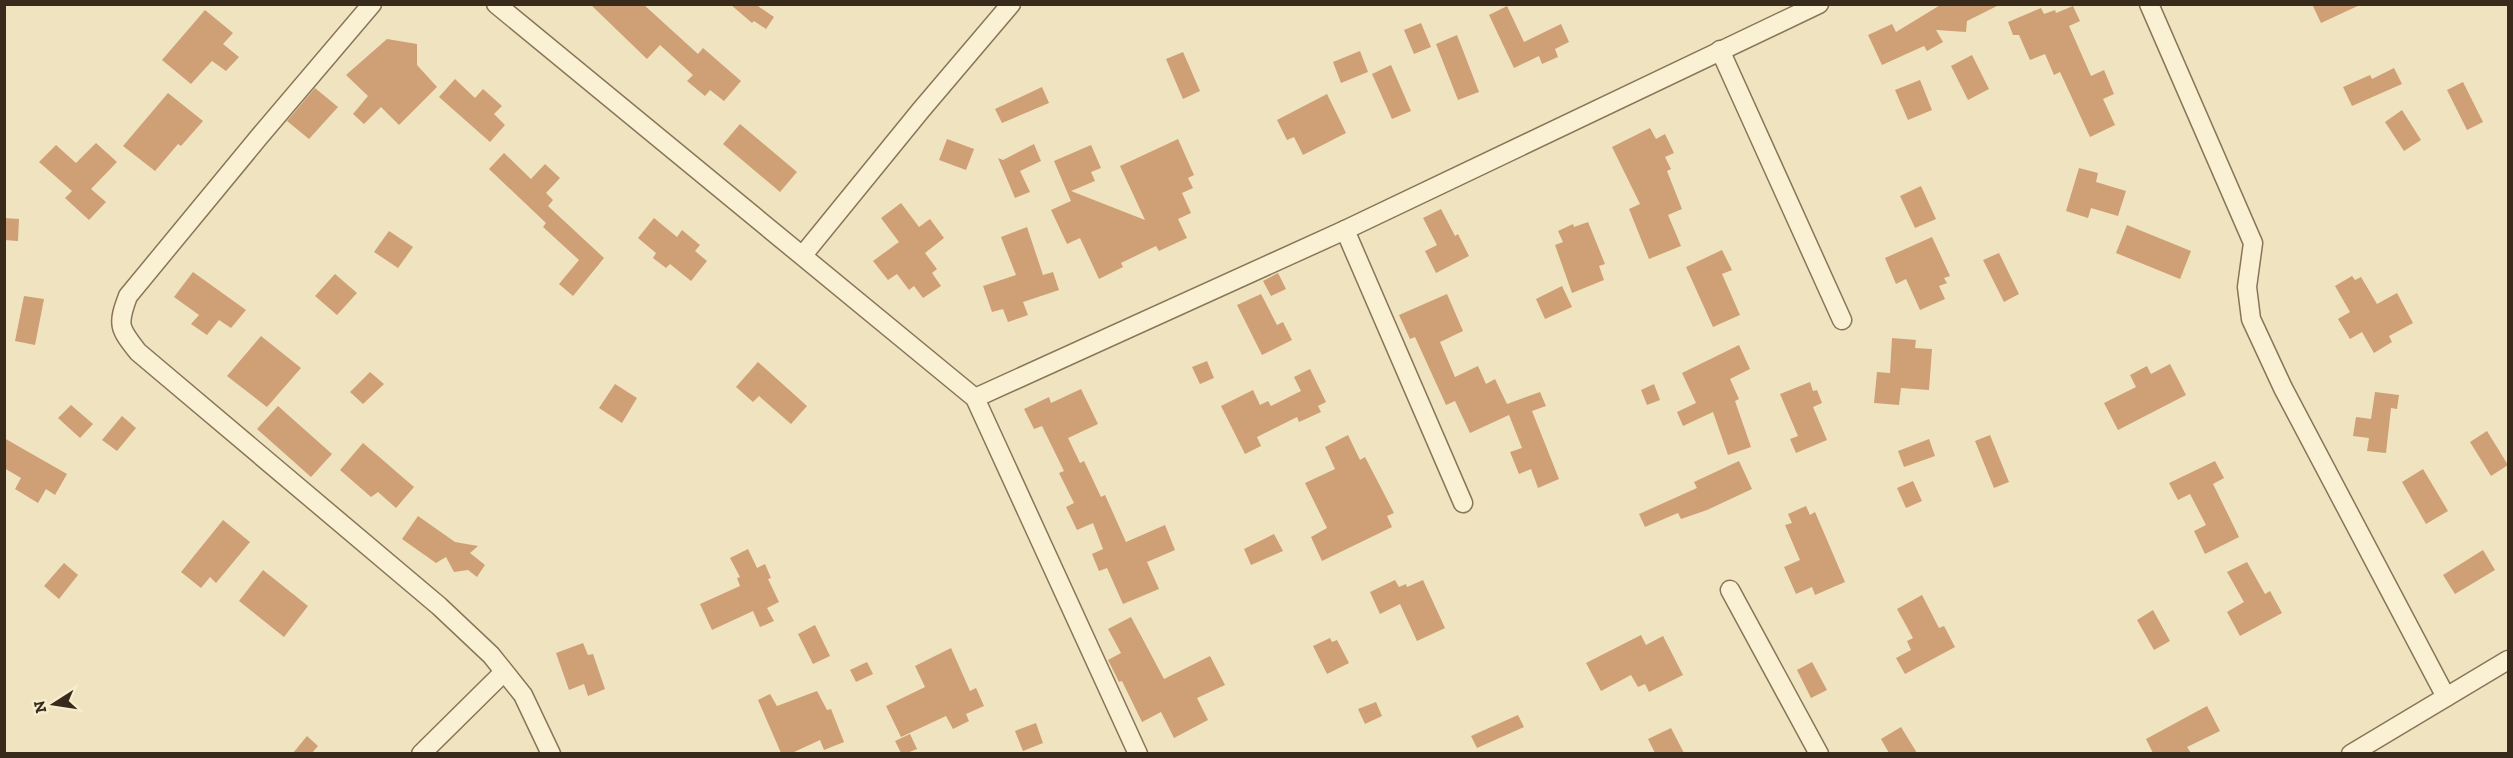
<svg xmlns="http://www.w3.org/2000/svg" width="2513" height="758" font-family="'Zilla Slab',serif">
<rect width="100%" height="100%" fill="#f0e4c0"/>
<g fill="#cf9f75">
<polygon points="590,4 643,4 698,54 703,48 741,81 724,101 710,90 705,96 687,81 693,75 660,45 647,59"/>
<polygon points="730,4 755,4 774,17 766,29 754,21 752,23"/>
<polygon points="1942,4 2001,4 1967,21 1966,32 1936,30 1943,42 1927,51 1924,46 1882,65 1868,35 1892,24 1896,32"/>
<polygon points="2312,4 2362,4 2321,23"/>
<polygon points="1507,6 1524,42 1561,24 1569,42 1555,49 1558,57 1542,64 1539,56 1514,68 1489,15"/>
<polygon points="2073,6 2080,21 2069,26 2091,76 2104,70 2114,94 2103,99 2115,125 2090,137 2060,72 2054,75 2045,54 2030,60 2019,35 2013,35 2008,22 2041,8 2044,14 2055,10 2056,13"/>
<polygon points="205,10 233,33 223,44 239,57 226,71 212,61 191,84 162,60"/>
<polygon points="1421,23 1431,47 1414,54 1404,30"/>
<polygon points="1457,35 1479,92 1458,100 1436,44"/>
<polygon points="387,39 417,44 417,65 437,87 399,125 381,107 364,124 353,114 368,96 346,75"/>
<polygon points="1360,51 1368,72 1341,83 1333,62"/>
<polygon points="1183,52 1200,91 1183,99 1166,59"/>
<polygon points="1972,55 1989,89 1968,100 1951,66"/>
<polygon points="1391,65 1411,111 1392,119 1372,74"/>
<polygon points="2394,68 2402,84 2352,106 2343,87 2370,75 2372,79"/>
<polygon points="455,79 475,98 483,89 502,106 494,114 505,125 490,142 439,97"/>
<polygon points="1920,80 1932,110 1908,120 1895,90"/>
<polygon points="2463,82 2483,122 2467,130 2447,90"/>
<polygon points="1042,87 1049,103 1002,123 995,109"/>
<polygon points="315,88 338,107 309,139 287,121"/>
<polygon points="168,93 203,121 181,146 178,144 155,171 123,146"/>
<polygon points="1327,94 1346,133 1303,155 1294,137 1287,140 1277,120"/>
<polygon points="2402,110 2421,140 2404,151 2385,122"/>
<polygon points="740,124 797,172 780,192 723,144"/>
<polygon points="1650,128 1656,139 1665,134 1674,153 1665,157 1671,169 1667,171 1682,209 1668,215 1681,246 1649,259 1629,209 1640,204 1612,147"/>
<polygon points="947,139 974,149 966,170 939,160"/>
<polygon points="1178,139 1194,175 1188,178 1193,188 1182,193 1191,213 1178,219 1187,238 1159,251 1156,246 1121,263 1123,267 1099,279 1080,238 1067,244 1051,210 1071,201 1054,161 1091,145 1101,168 1091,172 1095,181 1071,191 1145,220 1120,166"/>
<polygon points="96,143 117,162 91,189 106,202 89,220 65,198 72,191 39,162 56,145 76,163"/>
<polygon points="1034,144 1041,161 1020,171 1030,192 1015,198 998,158 1003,160"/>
<polygon points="504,153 531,179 545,164 560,178 546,193 553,200 548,206 604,258 573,296 559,284 579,260 543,227 546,223 489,169"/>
<polygon points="2079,168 2098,173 2096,182 2126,191 2118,216 2091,208 2088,218 2066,211"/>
<polygon points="1921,186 1936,219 1915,228 1900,196"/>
<polygon points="901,203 919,227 930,219 944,238 925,253 937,269 932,273 941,286 923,298 914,286 909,290 897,274 888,280 873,261 899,242 881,218"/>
<polygon points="1441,209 1455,236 1458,234 1469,256 1436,273 1425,251 1437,245 1423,218"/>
<polygon points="4,218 19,219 18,241 4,240"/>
<polygon points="654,218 677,237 682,230 700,245 695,251 707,261 691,281 670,264 666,268 653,258 656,253 638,238"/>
<polygon points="1588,222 1605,264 1599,266 1604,280 1572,293 1555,245 1563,242 1558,231 1573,224 1574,227"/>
<polygon points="2127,225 2191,251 2180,279 2116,253"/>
<polygon points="1027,227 1043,275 1053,272 1059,290 1023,302 1028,315 1008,322 1003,309 992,312 983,286 1016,275 1001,237"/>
<polygon points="389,231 413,247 398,268 374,252"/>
<polygon points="1932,237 1950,276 1944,278 1947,283 1939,286 1945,299 1920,310 1906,279 1896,284 1885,258"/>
<polygon points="1722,250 1732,270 1722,274 1740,315 1713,327 1686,267"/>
<polygon points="1999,253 2019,294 2004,302 1983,260"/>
<polygon points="193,272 246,310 231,328 219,320 207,335 191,324 199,315 174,297"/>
<polygon points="1278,273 1286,289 1271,296 1263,281"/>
<polygon points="335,274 357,293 337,315 315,296"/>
<polygon points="2352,276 2355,280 2361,277 2377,304 2397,293 2413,323 2389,336 2392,342 2374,353 2362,332 2350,339 2338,319 2350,312 2335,286"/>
<polygon points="1562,286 1572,307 1545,319 1536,299"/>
<polygon points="1261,294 1277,325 1283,322 1292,340 1262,355 1237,305"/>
<polygon points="1447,294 1463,331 1440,342 1455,377 1478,366 1486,384 1495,379 1507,404 1540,392 1546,406 1532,411 1559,479 1538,488 1531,469 1519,474 1510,452 1522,448 1509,415 1470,433 1455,401 1446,405 1415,337 1410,339 1399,315"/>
<polygon points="24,296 44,299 35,345 15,341"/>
<polygon points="261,336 301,368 267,407 227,376"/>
<polygon points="1892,338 1916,340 1915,348 1932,349 1929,390 1901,388 1899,405 1874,403 1877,372 1890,373"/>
<polygon points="1739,345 1750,369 1730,379 1739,399 1735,401 1751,447 1728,455 1713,412 1683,426 1677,412 1696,403 1682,373"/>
<polygon points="1207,361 1214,378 1200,384 1192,367"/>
<polygon points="758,362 807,406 791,424 759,396 753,402 736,387"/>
<polygon points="2170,364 2186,395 2118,430 2104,403 2136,387 2130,375 2147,366 2151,374"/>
<polygon points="1310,369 1326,402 1318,406 1321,412 1299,422 1297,417 1257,437 1261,446 1245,454 1221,406 1253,390 1260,405 1268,401 1271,406 1301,391 1294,377"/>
<polygon points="370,372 384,384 363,404 350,392"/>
<polygon points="1810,382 1813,391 1817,390 1822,403 1813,407 1827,440 1796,453 1790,439 1798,436 1780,394"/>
<polygon points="615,384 637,398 622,423 599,408"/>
<polygon points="1654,384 1660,400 1647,405 1641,390"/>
<polygon points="1081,389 1098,424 1068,438 1080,463 1084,461 1101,497 1105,495 1126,542 1165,525 1175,550 1147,562 1159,589 1123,604 1107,568 1099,571 1092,554 1103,549 1093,523 1077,530 1066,507 1074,503 1059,473 1064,471 1042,426 1034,429 1024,409 1049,397 1051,403"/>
<polygon points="2375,392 2399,395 2397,409 2391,408 2386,453 2367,451 2369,438 2353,436 2356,417 2371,419"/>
<polygon points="71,405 93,424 80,438 58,418"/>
<polygon points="278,406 332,454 311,477 257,429"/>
<polygon points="122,416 136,428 117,451 102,440"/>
<polygon points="2487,431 2508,465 2491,476 2470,442"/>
<polygon points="1348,435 1360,460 1365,457 1394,513 1387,516 1392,527 1322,561 1311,537 1327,528 1305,483 1335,469 1325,447"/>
<polygon points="1990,435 2009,482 1994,488 1975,441"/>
<polygon points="4,438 67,474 55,495 46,489 38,503 15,489 21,478 4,468"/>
<polygon points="1929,439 1935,456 1904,467 1898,451"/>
<polygon points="363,443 414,487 396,508 378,492 371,497 340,470"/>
<polygon points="1739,461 1752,489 1707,510 1681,519 1678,513 1645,527 1639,514 1697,488 1694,482"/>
<polygon points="2215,461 2224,478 2213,484 2239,537 2205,554 2194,531 2206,525 2190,494 2178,500 2169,483"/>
<polygon points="2423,469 2448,511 2426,524 2402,482"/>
<polygon points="1913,481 1922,501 1906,508 1897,488"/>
<polygon points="1806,506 1810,515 1815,512 1845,582 1815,595 1812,587 1796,594 1784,567 1800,560 1785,525 1792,523 1788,514"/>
<polygon points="418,516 455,542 478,546 470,553 485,565 477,577 468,570 454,572 446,557 436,563 402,539"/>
<polygon points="223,520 250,542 216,583 210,577 201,588 181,572"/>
<polygon points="1274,534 1283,551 1251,565 1244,549"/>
<polygon points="748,549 757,568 765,564 771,578 768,579 779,602 767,608 774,621 760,627 753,611 712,630 700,604 740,586 737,578 740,577 730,558"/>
<polygon points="2483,550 2495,570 2455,594 2443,575"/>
<polygon points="2247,562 2265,594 2270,591 2282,613 2240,636 2227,612 2244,602 2227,572"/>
<polygon points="64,563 78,575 59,599 44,586"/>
<polygon points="263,570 308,606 284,637 239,601"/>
<polygon points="1395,580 1399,587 1406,584 1407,587 1423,580 1445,628 1417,641 1400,604 1380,614 1370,592"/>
<polygon points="1922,595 1939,628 1944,626 1955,647 1905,674 1896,658 1911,650 1907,641 1913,638 1897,609"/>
<polygon points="2153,610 2170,641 2154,650 2137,620"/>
<polygon points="1131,617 1164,679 1210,656 1225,685 1197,698 1208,720 1174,738 1161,712 1142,722 1122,681 1119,682 1108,660 1121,653 1108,629"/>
<polygon points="815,625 830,656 813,664 798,634"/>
<polygon points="1641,635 1646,645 1663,636 1683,675 1649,692 1645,684 1638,687 1631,675 1601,691 1586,663"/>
<polygon points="1330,638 1332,642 1337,640 1349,663 1327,674 1313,646"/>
<polygon points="583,643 588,655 593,654 605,689 588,696 584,684 569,690 556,653"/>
<polygon points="951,648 970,691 976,688 984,706 966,714 969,721 953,729 946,716 901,737 886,706 925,687 915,666"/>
<polygon points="867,662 873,674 856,682 850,670"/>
<polygon points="1812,662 1827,690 1811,698 1797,670"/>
<polygon points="817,691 827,710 831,709 844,742 824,750 820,740 792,753 781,753 758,700 770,694 777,706"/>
<polygon points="1376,702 1382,716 1365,724 1358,709"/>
<polygon points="2207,706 2220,731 2187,747 2191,753 2153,753 2146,739"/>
<polygon points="1518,715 1524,727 1477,748 1471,736"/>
<polygon points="1036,723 1043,743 1023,751 1015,731"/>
<polygon points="1901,727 1917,753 1889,753 1881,739"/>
<polygon points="1671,728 1684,753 1655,753 1648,739"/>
<polygon points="910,734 917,749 907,753 901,753 895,741"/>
<polygon points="307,736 318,746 312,753 293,753"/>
</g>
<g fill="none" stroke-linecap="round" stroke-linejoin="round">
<defs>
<g id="minor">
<path d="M372,4L259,137L128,296C117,325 119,328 138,352L439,606L491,655L523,695L551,754"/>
<polyline points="496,4 975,398 1138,754"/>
<polyline points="2149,4 2253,243 2247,287 2251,319 2283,388 2446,697"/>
<polyline points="1720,50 1842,320"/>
<polyline points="1345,230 1463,503"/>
<polyline points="803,255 921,110 1011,4"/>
<polyline points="975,398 1345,230 1819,4"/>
<polyline points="1730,590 1819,754"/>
<polyline points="421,754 504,672"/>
<polyline points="2351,754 2508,660"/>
</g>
</defs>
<use href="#minor" stroke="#897557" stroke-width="21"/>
<use href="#minor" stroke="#faf1d4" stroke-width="18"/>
</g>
<rect width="2513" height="758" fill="none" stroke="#382b1c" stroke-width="12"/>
<g transform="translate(54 704) rotate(258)" stroke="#f7eed0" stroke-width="4.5" paint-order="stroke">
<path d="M0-4.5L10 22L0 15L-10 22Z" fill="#382b1c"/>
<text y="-9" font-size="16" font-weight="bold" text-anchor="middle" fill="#382b1c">N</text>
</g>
</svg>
